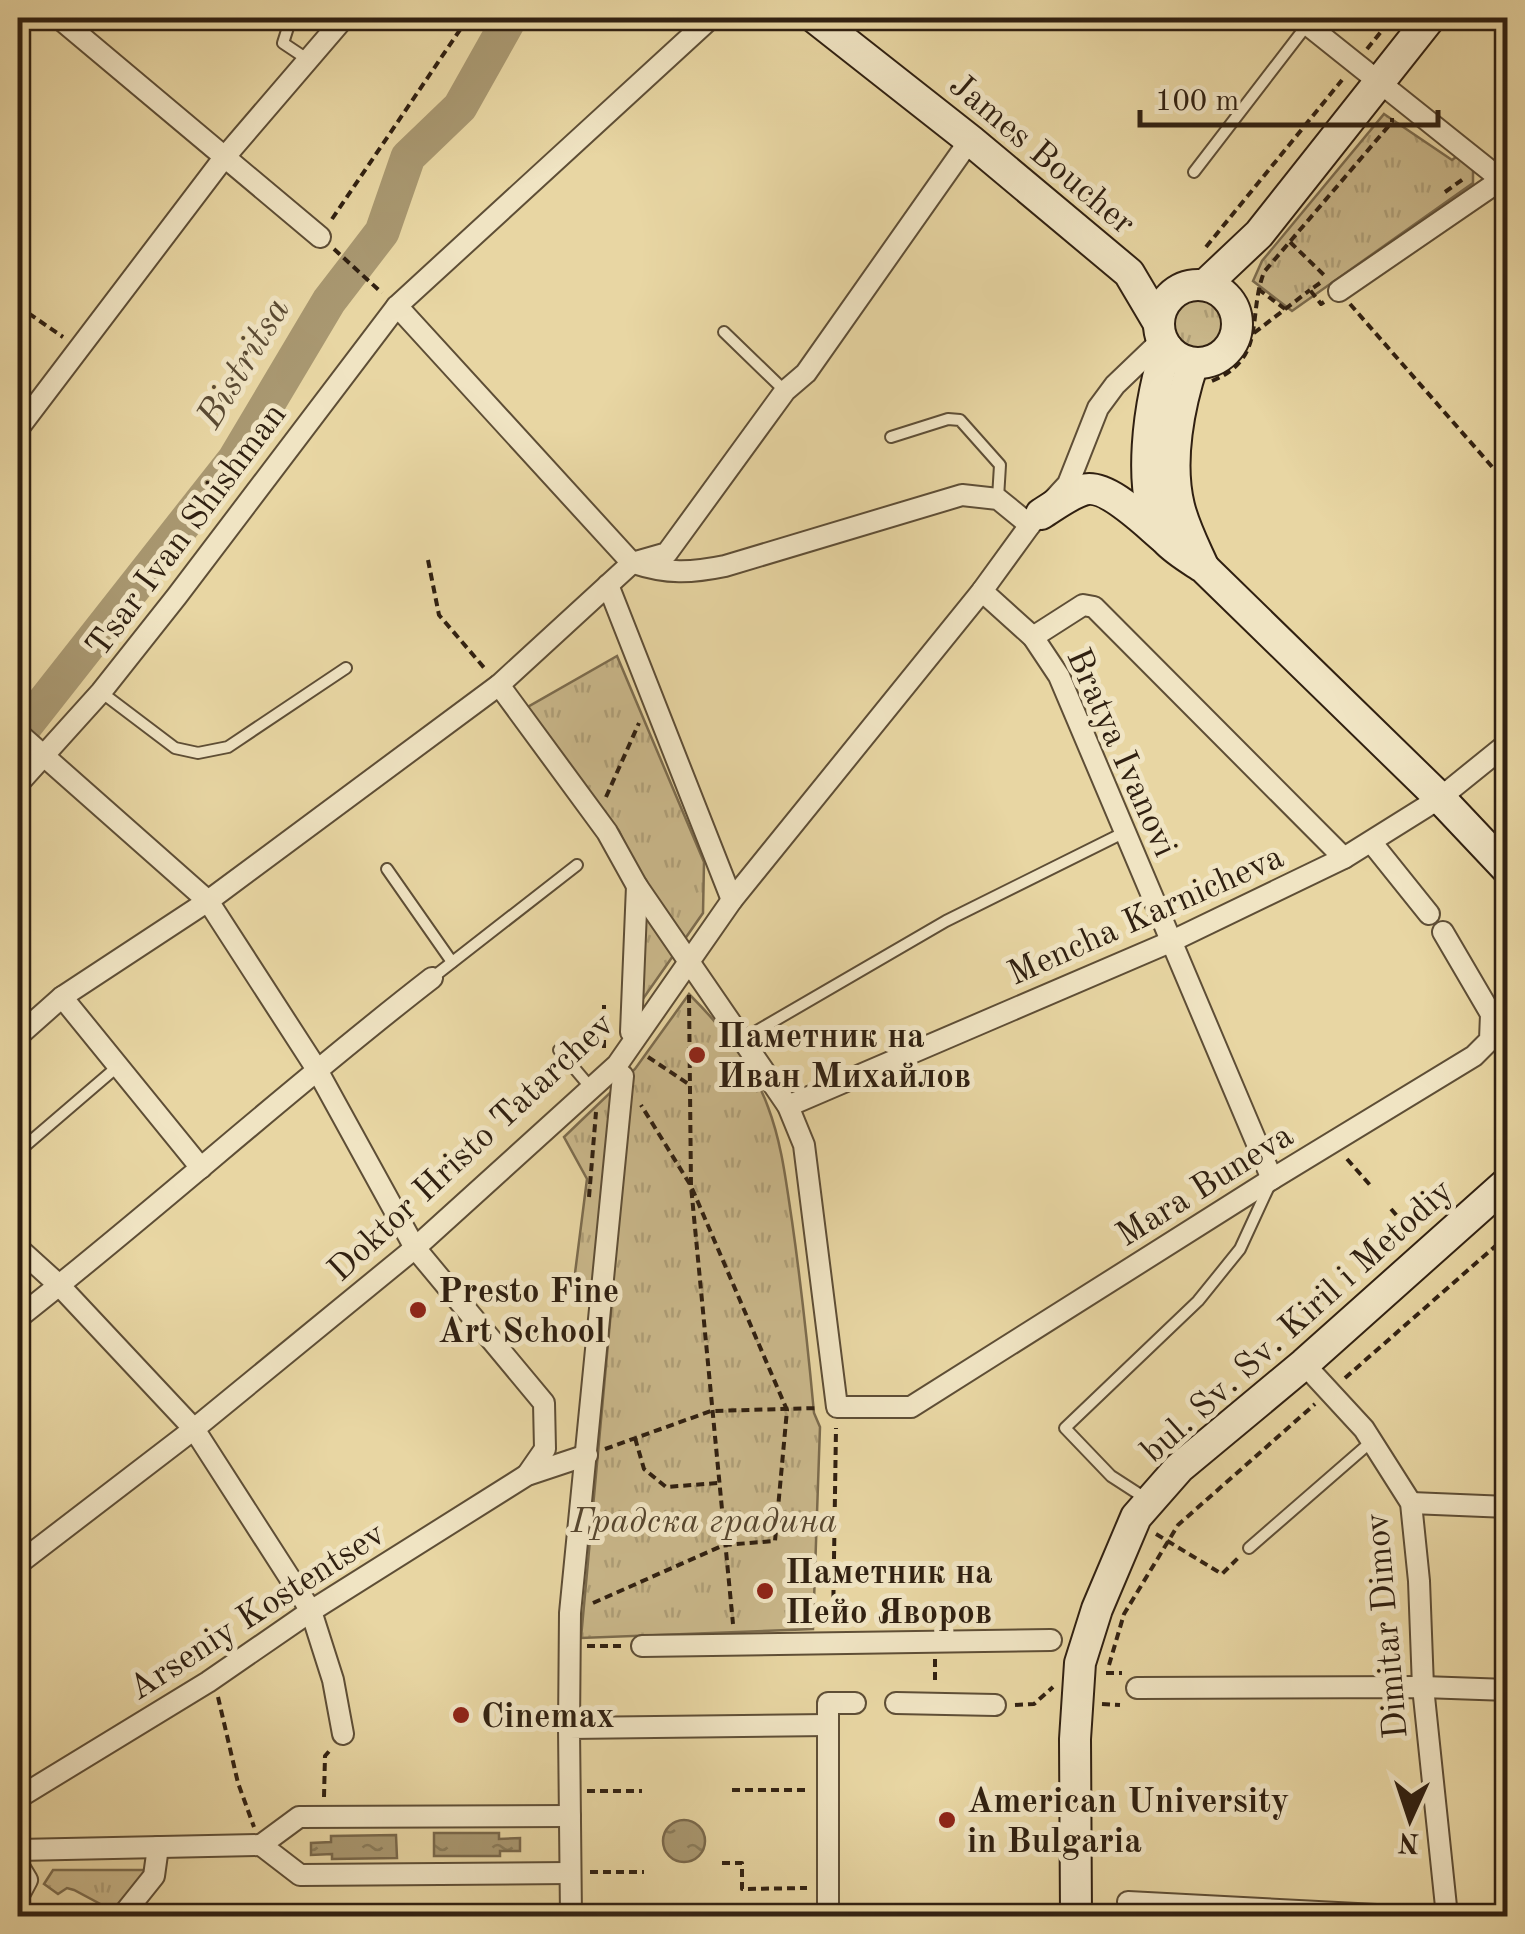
<svg xmlns="http://www.w3.org/2000/svg" width="1525" height="1934" font-family="'Old Standard TT',serif">
<defs>
<pattern id="grass-tufts" width="24" height="20" patternUnits="userSpaceOnUse" patternTransform="scale(2.5)"><rect width="24" height="20" fill="#c9b78a"/><path d="M3 7l-1-3M5 7V3M7 7l1-3M15 17l-1-3M17 17v-4M19 17l1-3" fill="none" stroke="#ad9d76"/></pattern>
<pattern id="water-ripples" width="26" height="14" patternUnits="userSpaceOnUse" patternTransform="scale(2.5)"><rect width="26" height="14" fill="#a99871"/><path d="M2 4q2-2 4 0t4 0M15 11q2-2 4 0t4 0" fill="none" stroke="#8a7c5b"/></pattern>
</defs>
<rect width="100%" height="100%" fill="#e8d6a3"/>
<filter id="stains"><feTurbulence type="fractalNoise" baseFrequency=".002" numOctaves="4"/><feColorMatrix values="0 0 0 0 .2 0 0 0 0 .09 0 0 0 0 .02 0 0 0 .5 -.17"/></filter>
<radialGradient id="worn" r=".72"><stop offset=".6" stop-color="#630" stop-opacity="0"/><stop offset="1" stop-color="#630" stop-opacity=".3"/></radialGradient>
<g fill="url(#grass-tufts)" stroke="#7c6c4e" stroke-width="2.5">
<polygon points="1384,114 1452,160 1456,157 1473,166 1473,183 1292,311 1253,281 1262,261"/>
<circle cx="1198" cy="324" r="32"/>
<polygon points="617,656 704,862 703,913 638,1006 645,885 619,831 526,708"/>
<path d="M689,994C720,1025 753,1065 768,1107C782,1144 786,1182 792,1221C801,1284 808,1348 814,1413L820,1427L813,1629L581,1638L613,1289L574,1281L587,1179L564,1137L635,1069Z"/>
<polygon points="53,1870 151,1870 119,1914 74,1890 67,1888 58,1894 44,1884"/>
</g>
<g fill="url(#water-ripples)" stroke="#79684b" stroke-width="2.5">
<circle cx="684" cy="1841" r="21"/>
<polygon points="434,1833 499,1833 499,1839 520,1838 520,1851 500,1851 500,1856 434,1856"/>
<polygon points="396,1835 397,1858 332,1859 332,1854 311,1855 311,1843 331,1842 331,1836"/>
</g>
<g fill="none" stroke-linecap="round" stroke-linejoin="round">
<polyline stroke="#a99871" stroke-width="35" points="18,735 235,459 329,301 382,232 408,157 460,107 510,18"/>
<defs>
<g id="lane">
<polyline points="291,18 283,43 307,59"/>
<polyline points="1194,172 1307,25"/>
<polyline points="724,332 785,391"/>
<polyline points="891,437 948,419 960,420 1000,465 998,498"/>
<polyline points="101,692 175,748 198,753 228,747 346,668"/>
<polyline points="387,869 452,962"/>
<polyline points="432,978 577,865"/>
<polyline points="743,1039 946,921 1125,832"/>
<polyline points="559,1050 591,1088"/>
<polyline points="18,1152 117,1067"/>
<polyline points="1145,1498 1111,1476 1065,1428 1198,1301 1240,1249 1270,1184"/>
<polyline points="1249,1548 1372,1441"/>
</g>
<g id="street">
<polyline points="59,18 320,237"/>
<polyline points="1299,18 1508,185"/>
<polyline points="1339,291 1508,175"/>
<polyline points="397,306 632,563"/>
<polyline points="18,429 223,159 344,18"/>
<polyline points="632,563 667,553 785,391 806,373 970,140"/>
<path d="M634,563C667,574 691,573 725,566L962,495L998,499L1030,525"/>
<polyline points="608,585 732,900"/>
<polyline points="982,591 1033,637 1059,676 1272,1179"/>
<polyline points="1033,637 1083,605 1094,607 1344,858"/>
<polyline points="499,685 607,832 637,886 788,1106 804,1145 837,1407 911,1407 1272,1179 1474,1056 1490,1040 1491,1014 1443,932"/>
<polyline points="18,733 208,901 316,1068 415,1248 544,1403 545,1449 527,1475"/>
<polyline points="18,784 101,692 177,596 397,306 711,18"/>
<polyline points="1372,843 1429,914"/>
<polyline points="62,997 201,1168"/>
<polyline points="631,1032 637,886"/>
<polyline points="18,1036 62,997 208,901 499,685 632,563"/>
<polyline points="788,1106 1170,942 1344,858 1440,798 1508,743"/>
<polyline points="18,1248 59,1285 194,1429 311,1611 333,1680 343,1734"/>
<path d="M18,1318C158,1208 291,1087 432,978"/>
<polyline points="1304,1364 1364,1429 1411,1503 1419,1581 1423,1687 1447,1916"/>
<polyline points="1411,1503 1508,1507"/>
<polyline points="18,1564 194,1429 415,1248 617,1065 732,900 982,591 1030,525 1068,484 1098,408 1115,385 1162,340"/>
<polyline points="642,1646 1051,1640"/>
<polyline points="1137,1688 1423,1687 1508,1690"/>
<polyline points="896,1703 995,1705"/>
<polyline points="569,1728 570,1613 623,1076"/>
<polyline points="18,1798 208,1682 311,1611 527,1475 587,1455"/>
<polyline points="570,1816 299,1817 261,1845 300,1875 570,1873"/>
<polyline points="18,1850 261,1845"/>
<polyline points="18,1865 27,1880 18,1897"/>
<polyline points="1128,1902 1396,1916"/>
<polyline points="122,1916 154,1876 158,1847"/>
<polyline points="571,1916 569,1728 828,1725"/>
<polyline points="828,1916 828,1703 855,1703"/>
</g>
<g id="secondary">
<polyline points="815,18 970,140 1129,273 1158,322"/>
<circle cx="1198" cy="324" r="39"/>
<polyline points="1205,285 1259,234 1430,18"/>
<path d="M1167,348C1150,392 1133,501 1166,540C1176,551 1192,560 1204,568L1440,798L1508,870"/>
<path d="M1193,363C1179,405 1168,461 1179,506C1184,527 1194,546 1203,566"/>
<path d="M1041,514C1054,506 1068,495 1083,490C1106,482 1147,524 1164,538"/>
<polyline points="1076,1916 1075,1739 1080,1663 1097,1609 1136,1517 1179,1468 1304,1364 1508,1182"/>
</g>
</defs>
<use href="#lane" stroke="#5e4e36" stroke-width="14"/>
<use href="#street" stroke="#5e4e36" stroke-width="24"/>
<use href="#secondary" stroke="#302011" stroke-width="34"/>
<g stroke="#302011" stroke-width="4" stroke-dasharray="8 5" stroke-linecap="butt">
<polyline points="1367,49 1392,18"/>
<polyline points="1445,192 1466,177"/>
<polyline points="332,219 468,18"/>
<polyline points="1290,242 1326,277"/>
<polyline points="1206,247 1342,80"/>
<polyline points="334,249 382,293"/>
<polyline points="1320,283 1310,290 1321,304 1324,302"/>
<polyline points="1258,289 1285,309"/>
<polyline points="1350,304 1508,485"/>
<polyline points="18,306 63,337"/>
<polyline points="1254,333 1310,290"/>
<path d="M1212,381C1267,358 1247,317 1264,272L1392,122V118"/>
<polyline points="428,560 439,615 486,670"/>
<polyline points="606,797 639,723"/>
<polyline points="689,995 691,1186 733,1624"/>
<polyline points="604,1048 604,1005"/>
<polyline points="648,1057 690,1085"/>
<polyline points="1347,1159 1370,1185"/>
<polyline points="589,1197 596,1112"/>
<polyline points="1391,1209 1413,1234"/>
<polyline points="1345,1378 1508,1235"/>
<polyline points="635,1438 644,1469 666,1487 718,1483"/>
<polyline points="605,1449 711,1411 819,1408"/>
<polyline points="1156,1534 1222,1574 1238,1558"/>
<polyline points="593,1603 724,1545 775,1541 787,1410 691,1186 641,1105"/>
<polyline points="833,1624 836,1428"/>
<polyline points="587,1646 622,1646"/>
<polyline points="935,1659 935,1684"/>
<polyline points="1109,1665 1124,1614 1178,1525 1315,1404"/>
<polyline points="1106,1673 1122,1673"/>
<polyline points="218,1697 238,1783 254,1827"/>
<polyline points="1102,1704 1120,1705"/>
<polyline points="1015,1705 1034,1704 1053,1687"/>
<polyline points="732,1790 808,1790"/>
<polyline points="587,1791 642,1791"/>
<polyline points="324,1797 325,1756 331,1749"/>
<polyline points="722,1863 742,1863 742,1889 807,1888"/>
<polyline points="590,1872 644,1872"/>
</g>
<use href="#lane" stroke="#f0e4c3" stroke-width="10"/>
<use href="#street" stroke="#f0e4c3" stroke-width="20"/>
<use href="#secondary" stroke="#f0e4c3" stroke-width="30"/>
</g>
<g fill="#8f2418" stroke="#f0e4c3" stroke-width="4">
<circle cx="697" cy="1055" r="10"/>
<circle cx="418" cy="1310" r="10"/>
<circle cx="765" cy="1591" r="10"/>
<circle cx="461" cy="1715" r="10"/>
<circle cx="947" cy="1820" r="10"/>
</g>
<g text-anchor="middle" stroke-width="10" stroke-linejoin="round" paint-order="stroke">
<g font-size="35" fill="#302011" stroke="#f0e4c3">
<text transform="translate(1043 153) rotate(40)" y="12">James Boucher</text>
<text transform="translate(185 529) rotate(-53)" y="12">Tsar Ivan Shishman</text>
<text transform="translate(1123 752) rotate(66)" y="12">Bratya Ivanovi</text>
<text transform="translate(1145 914) rotate(-24)" y="12">Mencha Karnicheva</text>
<text transform="translate(470 1146) rotate(-43)" y="12">Doktor Hristo Tatarchev</text>
<text transform="translate(1204 1184) rotate(-32)" y="12">Mara Buneva</text>
<text transform="translate(1296 1320) rotate(-42)" y="12">bul. Sv. Sv. Kiril i Metodiy</text>
<text transform="translate(256 1610) rotate(-33)" y="12">Arseniy Kostentsev</text>
<text transform="translate(1385 1626) rotate(-95)" y="12">Dimitar Dimov</text>
</g>
<g font-size="35" font-weight="bold" fill="#302011" stroke="#f0e4c3" text-anchor="start">
<text x="717" y="1047">Паметник на<tspan x="717" dy="40">Иван Михайлов</tspan></text>
<text x="438" y="1302">Presto Fine<tspan x="438" dy="40">Art School</tspan></text>
<text x="785" y="1583">Паметник на<tspan x="785" dy="40">Пейо Яворов</tspan></text>
<text x="481" y="1727">Cinemax</text>
<text x="967" y="1812">American University<tspan x="967" dy="40">in Bulgaria</tspan></text>
</g>
<g font-size="35" font-style="italic" fill="#56462f" stroke="#f0e4c3">
<text x="704" y="1532">Градска градина</text>
</g>
<g font-size="38" font-style="italic" fill="#5a4a33" stroke="#f0e4c3">
<text transform="translate(242 362) rotate(-59)" y="13">Bistritsa</text>
</g>
</g>
<rect width="1525" height="1934" fill="none" stroke="#e8d6a3" stroke-width="60"/>
<rect x="20" y="20" width="1485" height="1894" fill="none" stroke="#302011" stroke-width="5"/>
<rect x="30" y="30" width="1465" height="1874" fill="none" stroke="#302011" stroke-width="2.5"/>
<g transform="translate(1410 1819) rotate(183)" stroke="#f0e4c3" stroke-width="8" paint-order="stroke">
<path d="M0-8L18 38L0 25L-18 38Z" fill="#302011"/>
<text y="-15" font-size="28" font-weight="bold" text-anchor="middle" fill="#302011">N</text>
</g>
<path d="M1140 110v15h298v-15" fill="none" stroke="#302011" stroke-width="5"/>
<text x="1155" y="110" font-size="30" fill="#302011" stroke="#f0e4c3" stroke-width="8" paint-order="stroke">100 m</text>
<rect width="100%" height="100%" filter="url(#stains)"/>
<rect width="100%" height="100%" fill="url(#worn)"/>
</svg>
